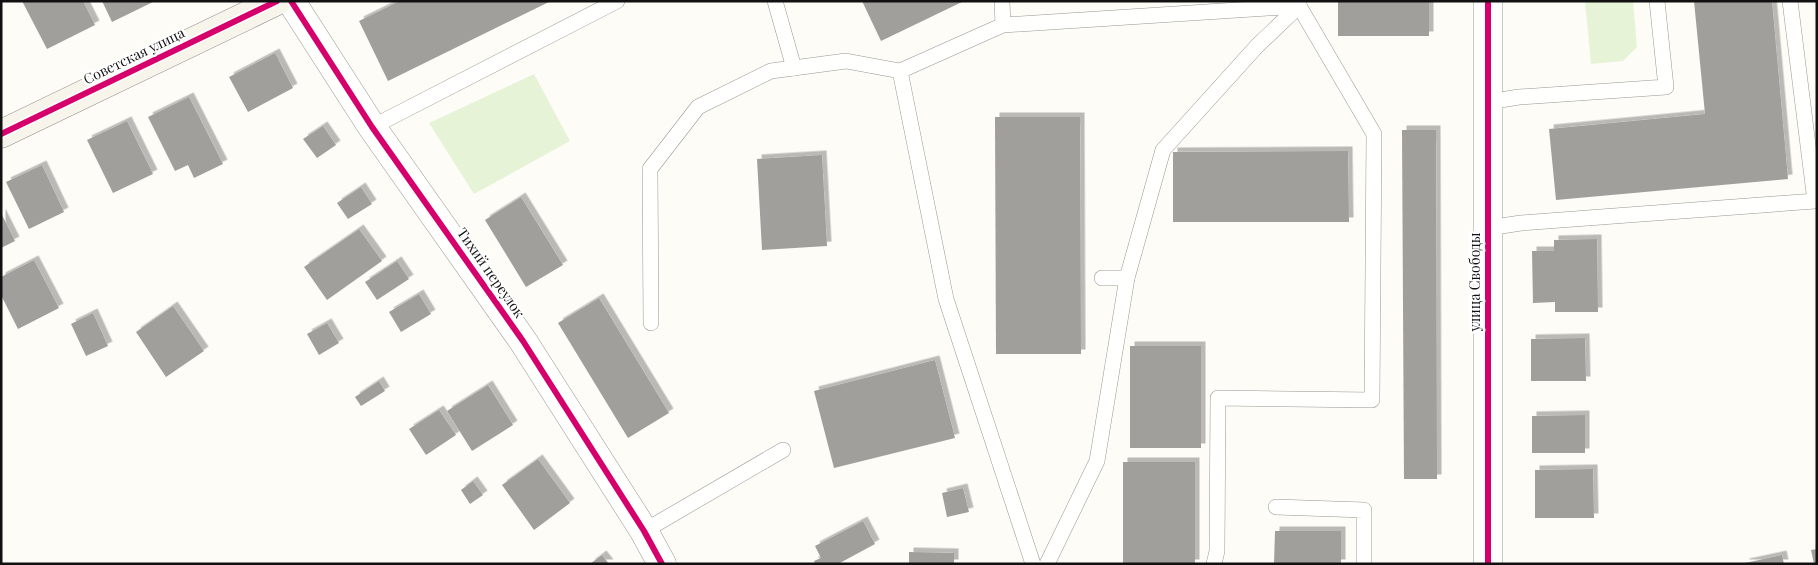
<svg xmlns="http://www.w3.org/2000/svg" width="1818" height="565" font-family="'Playfair Display',serif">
<defs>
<filter id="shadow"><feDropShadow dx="4.5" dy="-4.5" stdDeviation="0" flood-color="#0004"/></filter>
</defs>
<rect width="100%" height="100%" fill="#fdfcf7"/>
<g fill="#e7f3d7">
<polygon points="1585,1 1633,1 1637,47 1623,61 1591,64"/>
<polygon points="534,74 570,141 474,194 429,123"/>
</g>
<g fill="#a19f9c" filter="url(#shadow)">
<polygon points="22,1 83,1 95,25 47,49"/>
<polygon points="102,1 155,1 112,22"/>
<polygon points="400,1 551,1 388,81 359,21"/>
<polygon points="862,1 964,1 881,41"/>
<rect x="1338" y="1" width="91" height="35"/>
<polygon points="1694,1 1772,1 1788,179 1556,200 1549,129 1705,114"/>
<polygon points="275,53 293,88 248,112 229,77"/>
<polygon points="189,97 223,164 194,178 188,165 175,171 148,117"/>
<polygon points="995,117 1080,117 1081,354 996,354"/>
<polygon points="127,121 153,174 113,193 87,140"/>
<polygon points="323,126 336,145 317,158 303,139"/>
<polygon points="1402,130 1436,130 1437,479 1404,479"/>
<polygon points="1348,151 1349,222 1173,222 1173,152"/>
<polygon points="822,155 827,246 762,250 757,159"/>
<polygon points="42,165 64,212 29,229 6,182"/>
<polygon points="361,187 372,204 348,219 337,203"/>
<polygon points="521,197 563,265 526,287 485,220"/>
<polygon points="1,213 15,241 1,248"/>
<polygon points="359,229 382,261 327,300 304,267"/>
<polygon points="1597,239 1598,312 1555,312 1555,302 1533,303 1532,251 1554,251 1554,240"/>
<polygon points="34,260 59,308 18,329 1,295 1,277"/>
<polygon points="397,261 409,279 377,300 365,282"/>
<polygon points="419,294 431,314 401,332 389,312"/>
<polygon points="599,298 669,413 628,438 558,323"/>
<polygon points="173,306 204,351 166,377 136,332"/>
<polygon points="93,313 108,346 86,356 71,324"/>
<polygon points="327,323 339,343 319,355 307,334"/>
<polygon points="1585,338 1586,381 1531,381 1531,339"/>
<rect x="1130" y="346" width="71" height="102"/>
<polygon points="935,360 955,438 834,468 814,391"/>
<polygon points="379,381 385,391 361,406 355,397"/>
<polygon points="488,385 513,425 472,451 447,411"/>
<polygon points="439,410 456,435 426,455 409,429"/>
<polygon points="1585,415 1585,453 1532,453 1532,416"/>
<polygon points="538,459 570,503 534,530 502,485"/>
<rect x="1123" y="462" width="72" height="102"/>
<polygon points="1593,469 1594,518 1535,518 1535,470"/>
<polygon points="473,481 483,495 470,504 461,490"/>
<polygon points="963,488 969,512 947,517 942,493"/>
<polygon points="863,521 875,544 838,564 815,564 814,561 821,558 815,546"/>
<polygon points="1275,531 1341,531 1341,564 1274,564"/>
<polygon points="1817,549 1817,564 1814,564 1811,550"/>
<polygon points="909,552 954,553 954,564 909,564"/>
<polygon points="602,555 609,564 590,564"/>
<polygon points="1782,555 1784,564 1745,564 1745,563"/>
</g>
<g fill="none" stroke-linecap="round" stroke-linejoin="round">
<defs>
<g id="lane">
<polyline points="775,1 794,68"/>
<polyline points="1002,1 1003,25"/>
<polyline points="900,71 1003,25 1299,6"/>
<polyline points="1488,102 1519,97 1666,87 1657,1"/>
<polyline points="372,127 617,1"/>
<polyline points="1488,228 1521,223 1815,201 1790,1"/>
<polyline points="1102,278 1127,278"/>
<polyline points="651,323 650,169 698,107 771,71 846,61 900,71 946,299 1033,564"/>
<polyline points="1276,507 1364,510 1364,564"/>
<polyline points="644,531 783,450"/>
<polyline points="1047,564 1097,461 1127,278 1163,150 1257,46 1299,6"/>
<polyline points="1214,564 1217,551 1218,398 1372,400 1374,134 1299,6 1299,1"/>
</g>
<g id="street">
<polyline points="291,1 372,127 523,341 644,531 662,564"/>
<polyline points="1488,1 1488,564"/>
</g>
<polyline id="secondary" points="1,134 277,1"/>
</defs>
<use href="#lane" stroke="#979795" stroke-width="16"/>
<use href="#street" stroke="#979795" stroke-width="29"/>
<use href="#secondary" stroke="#8e8d8b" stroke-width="29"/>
<use href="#lane" stroke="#fffffe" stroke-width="15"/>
<use href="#street" stroke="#fffffe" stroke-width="28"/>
<use href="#secondary" stroke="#f6f4eb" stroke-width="28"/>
<defs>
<g id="cycleway">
<polyline points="291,1 372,127 523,341 644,531 662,564"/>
<polyline points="1488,1 1488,564"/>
<polyline points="1,134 277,1"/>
</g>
</defs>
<use href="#cycleway" stroke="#fff" stroke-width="9"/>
<use href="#cycleway" stroke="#d6006c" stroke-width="6"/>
</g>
<g text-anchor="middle" stroke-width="5" stroke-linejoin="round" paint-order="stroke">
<g font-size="14" fill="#111" stroke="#fff">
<text transform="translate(134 56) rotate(-26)" y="5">Советская улица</text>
<text transform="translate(491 273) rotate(55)" y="5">Тихий переулок</text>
<text transform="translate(1475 282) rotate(-90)" y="5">улица Свободы</text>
</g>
</g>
<rect width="1818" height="565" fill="none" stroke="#111111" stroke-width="5"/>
</svg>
